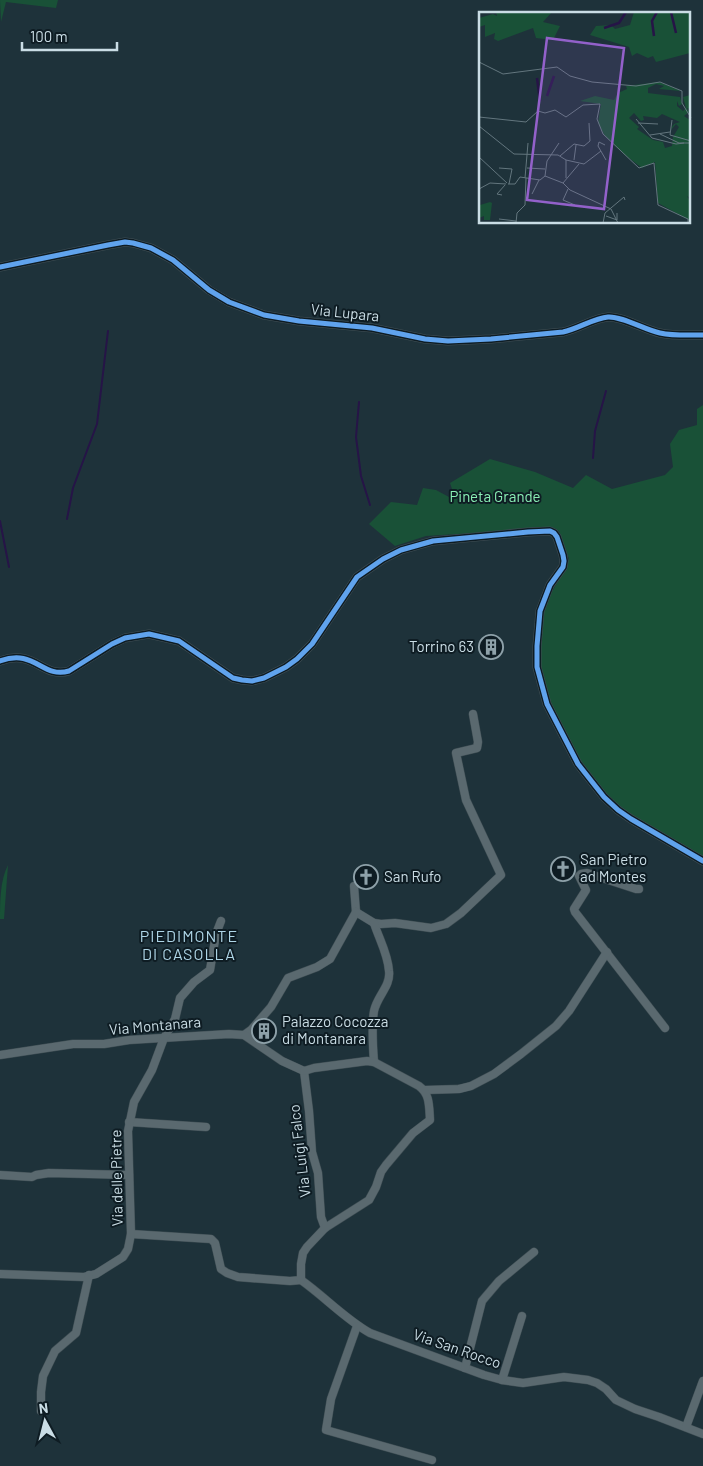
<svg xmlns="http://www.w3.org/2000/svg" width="703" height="1466" font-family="Barlow,sans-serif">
<rect width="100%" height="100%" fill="#1e323a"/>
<g fill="#195137">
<polygon points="0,0 58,0 56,8 6,2 1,22"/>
<polygon points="703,405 703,857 625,811 608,797 578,757 550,701 544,684 541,669 540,647 542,617 549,597 564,571 569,559 559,531 554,528 426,536 395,546 369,524 391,502 417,505 423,488 436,490 449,497 454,495 450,483 490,459 535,472 573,488 586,475 612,489 665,475 673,467 670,444 679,430 697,425 697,409"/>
<path d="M8,865L4,919H0C0,902 0,880 8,865Z"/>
</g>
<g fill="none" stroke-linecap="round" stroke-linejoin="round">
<g stroke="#261447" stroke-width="2">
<polyline points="359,402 356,437 361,476 370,505"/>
<polyline points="593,458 595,431 606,391"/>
<polyline points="67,519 73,488 97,424 108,331"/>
<polyline points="0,521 9,567"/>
</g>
<defs>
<g id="minor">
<path d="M0,267L108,245L125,242L133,243L151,248L173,260L209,290L229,302L264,315L299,321L372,328L425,339L448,341L491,339L563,332C578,329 594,318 608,317C622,316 645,330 660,333C674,336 689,335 703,335"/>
<path d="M0,661C35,648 42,679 69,671L112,644L125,638L149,634L179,641L233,678L242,680L252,681L264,678L286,667L297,659L312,644L357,577L383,559L401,550L433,541L528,532L550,531L554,533L557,537L563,555L564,561L563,567L550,585L540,611L537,646V667L547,704L578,764L604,797L618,810L631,819L703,861"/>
<polyline points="354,886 356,912"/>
<polyline points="639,889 636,889 587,873 581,874 579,876 586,890 574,909 575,912 665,1028"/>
<polyline points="356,912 374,923 381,924 395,923 431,928 446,924 461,913 501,875 466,800 456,753 477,748 478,742 473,714"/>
<path d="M374,923C379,939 388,954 389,971C391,986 377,996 374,1011C372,1023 373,1049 374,1062"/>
<polyline points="244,1035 251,1030 271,1007 288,978 317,967 330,959 356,912"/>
<polyline points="0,1055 73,1044 104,1044 129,1040 229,1034 244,1035 282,1061 304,1071"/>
<polyline points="304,1071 309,1111 312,1152 318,1173 321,1217 325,1228"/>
<polyline points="425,1090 459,1089 471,1086 494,1074 521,1054 556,1026 569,1011 607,952"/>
<polyline points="129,1122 206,1127"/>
<polyline points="0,1175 32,1177 36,1175 49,1173 129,1175"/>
<polyline points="131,1234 211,1239 215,1243 221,1269 227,1273 238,1277 290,1281 301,1280"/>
<polyline points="0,1274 84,1277 96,1274 123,1257 128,1249 131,1234 128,1131 134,1102 152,1070 164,1038 175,1019 180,998 194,982 210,970 216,934 221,921"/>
<path d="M301,1280C325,1297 345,1319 370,1333L484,1375L502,1380L523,1383L564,1377L588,1380L597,1383L606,1389L616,1400L635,1409L659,1417L703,1434"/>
<path d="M301,1280V1264L303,1253L307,1247L325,1228L369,1200L376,1187L381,1172L386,1165L413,1133L430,1120C429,1106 430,1094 419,1086L374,1062L367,1061L314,1068L304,1071"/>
<polyline points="357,1326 331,1399 326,1430 432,1460"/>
<polyline points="465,1368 482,1301 499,1281 534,1252"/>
<polyline points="502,1380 522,1316"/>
<polyline points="41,1411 41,1392 43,1376 55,1351 76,1333 89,1275"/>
<polyline points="686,1427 703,1381"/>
</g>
</defs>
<use href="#minor" stroke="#3e4d53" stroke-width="9"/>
<use href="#minor" stroke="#5a696f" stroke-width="8"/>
<defs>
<g id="cycleway">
<path d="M0,267L108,245L125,242L133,243L151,248L173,260L209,290L229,302L264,315L299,321L372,328L425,339L448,341L491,339L563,332C578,329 594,318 608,317C622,316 645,330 660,333C674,336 689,335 703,335"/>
<path d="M0,661C35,648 42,679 69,671L112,644L125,638L149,634L179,641L233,678L242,680L252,681L264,678L286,667L297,659L312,644L357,577L383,559L401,550L433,541L528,532L550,531L554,533L557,537L563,555L564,561L563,567L550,585L540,611L537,646V667L547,704L578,764L604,797L618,810L631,819L703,861"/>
</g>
</defs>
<use href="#cycleway" stroke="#0e1c23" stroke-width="8"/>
<use href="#cycleway" stroke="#60a3ed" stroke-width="5"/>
</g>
<defs>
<symbol id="building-ring" viewBox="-11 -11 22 22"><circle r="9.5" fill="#0e1c23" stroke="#8ea1a9" stroke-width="1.5"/><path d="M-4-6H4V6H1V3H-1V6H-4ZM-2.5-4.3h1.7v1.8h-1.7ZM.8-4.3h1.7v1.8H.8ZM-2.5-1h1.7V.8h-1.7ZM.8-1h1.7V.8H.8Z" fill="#8ea1a9"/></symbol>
<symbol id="church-ring" viewBox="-11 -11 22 22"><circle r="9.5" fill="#0e1c23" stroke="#8ea1a9" stroke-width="1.5"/><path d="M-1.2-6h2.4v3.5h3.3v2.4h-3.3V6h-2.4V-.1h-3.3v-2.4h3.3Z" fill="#8ea1a9"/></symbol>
</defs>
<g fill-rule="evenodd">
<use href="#building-ring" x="477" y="633" width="28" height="28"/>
<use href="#church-ring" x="549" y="855" width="28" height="28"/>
<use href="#church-ring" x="352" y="863" width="28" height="28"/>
<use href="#building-ring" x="250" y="1017" width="28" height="28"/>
</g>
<g text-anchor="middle" stroke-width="4" stroke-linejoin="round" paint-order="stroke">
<g font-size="15" fill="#cadde5" stroke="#0e1c23">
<text transform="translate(345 313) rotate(6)" y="5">Via Lupara</text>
<text transform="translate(155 1026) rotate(-5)" y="5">Via Montanara</text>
<text transform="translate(300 1151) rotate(-97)" y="5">Via Luigi Falco</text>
<text transform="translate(117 1178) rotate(-91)" y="5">Via delle Pietre</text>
<text transform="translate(457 1349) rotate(19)" y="5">Via San Rocco</text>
</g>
<g font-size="15" fill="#8aefb5" stroke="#0e1c23">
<text x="495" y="502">Pineta Grande</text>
</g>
<g font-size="15" fill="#cadde5" stroke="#0e1c23" text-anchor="start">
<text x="474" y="652" text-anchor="end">Torrino 63</text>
<text x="580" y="865">San Pietro<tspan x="580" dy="17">ad Montes</tspan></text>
<text x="384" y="882">San Rufo</text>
<text x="282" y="1027">Palazzo Cocozza<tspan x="282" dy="17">di Montanara</tspan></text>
</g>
<g font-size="16" letter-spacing="1" fill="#aed5e6" stroke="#0e1c23">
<text x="189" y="942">PIEDIMONTE<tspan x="189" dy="18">DI CASOLLA</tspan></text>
</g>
</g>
<g transform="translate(479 12)">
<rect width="211" height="211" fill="#1e323a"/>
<path d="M17,0H73L64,10L81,14L74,28L57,26L54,16L19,29L15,27L16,21L6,25V13L0,15V6L14,2L18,4ZM155,0H211V41L177,50L174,44L169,46L158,41L153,44L150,35L111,23L117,14L132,13L136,17L151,13ZM180,70L202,79L180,77L185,74L177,72L169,76V81L201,85L203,92L200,94L198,89V94L204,99L207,96L204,85L211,83V97L208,96L210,100L205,104L211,108V186L208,184L211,189L210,208L179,191L176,150L163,156L146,143L126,124L119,111L122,92L101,89L116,84L135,88L139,81L148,77L147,74ZM155,101L162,109L165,108L164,104L178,106L183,102L201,110L195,112L193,115L192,118L197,112L200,115L194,125L193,134L186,136L184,130L174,128L158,117L160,115L150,106ZM11,190L13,191L11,208H5V204L0,206L1,193Z" fill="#195137" fill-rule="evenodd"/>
<path fill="none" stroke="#261447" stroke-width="2.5" d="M192,0L197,21M125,16L140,11L147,0M175,24L173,9L178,0M58,66L61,89M68,84L75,64"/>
<path fill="none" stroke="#63767e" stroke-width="1" d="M0,50L24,62L78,55L91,64L113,70L157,74L181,70L203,79V91L212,106M0,105L47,110L59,99L66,101L76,98L87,105L104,93L121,92L118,107L124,122L160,156L175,151L179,193L209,207V211M157,107L173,126L197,132L205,131M193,108L191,123L212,129M159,111L179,112M0,114L35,142L79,143L87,148M181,122L200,131H212M171,123L191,120M95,132L105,134L111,129L110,111M126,133L120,130L119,134L127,148M81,144L95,132M0,145L28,171M87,148L105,152L122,139M87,148V166M95,148L97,133M20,156L33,157L30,172M48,156L66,157M66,164L68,149L80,131M66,164L84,171M46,166L49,131M84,171L91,178L132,197L139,211M84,171L100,152M29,172H36L41,165L61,168L66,164M0,177L11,171L27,172M89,177L84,188L96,193M53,182L60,168M23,183L18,182L26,173M127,204L138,208V201M20,207L37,209M37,211L38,201L46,193L47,166M124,211L126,201L145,185L146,188"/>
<path fill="#9361ca" fill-opacity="0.15" stroke="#9361ca" stroke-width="2.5" d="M68,26L145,36L125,197L48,188Z"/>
<rect width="211" height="211" fill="none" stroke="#cadde5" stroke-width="2.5"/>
</g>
<g transform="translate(45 1421) rotate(353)" stroke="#0e1c23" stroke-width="4" paint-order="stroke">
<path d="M0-4L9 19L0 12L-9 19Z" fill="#cadde5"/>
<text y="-8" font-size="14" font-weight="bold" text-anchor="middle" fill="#cadde5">N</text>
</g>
<path d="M22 42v8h95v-8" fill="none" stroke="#cadde5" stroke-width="2.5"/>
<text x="30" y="42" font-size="15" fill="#cadde5" stroke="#0e1c23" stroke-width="4" paint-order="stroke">100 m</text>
</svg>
